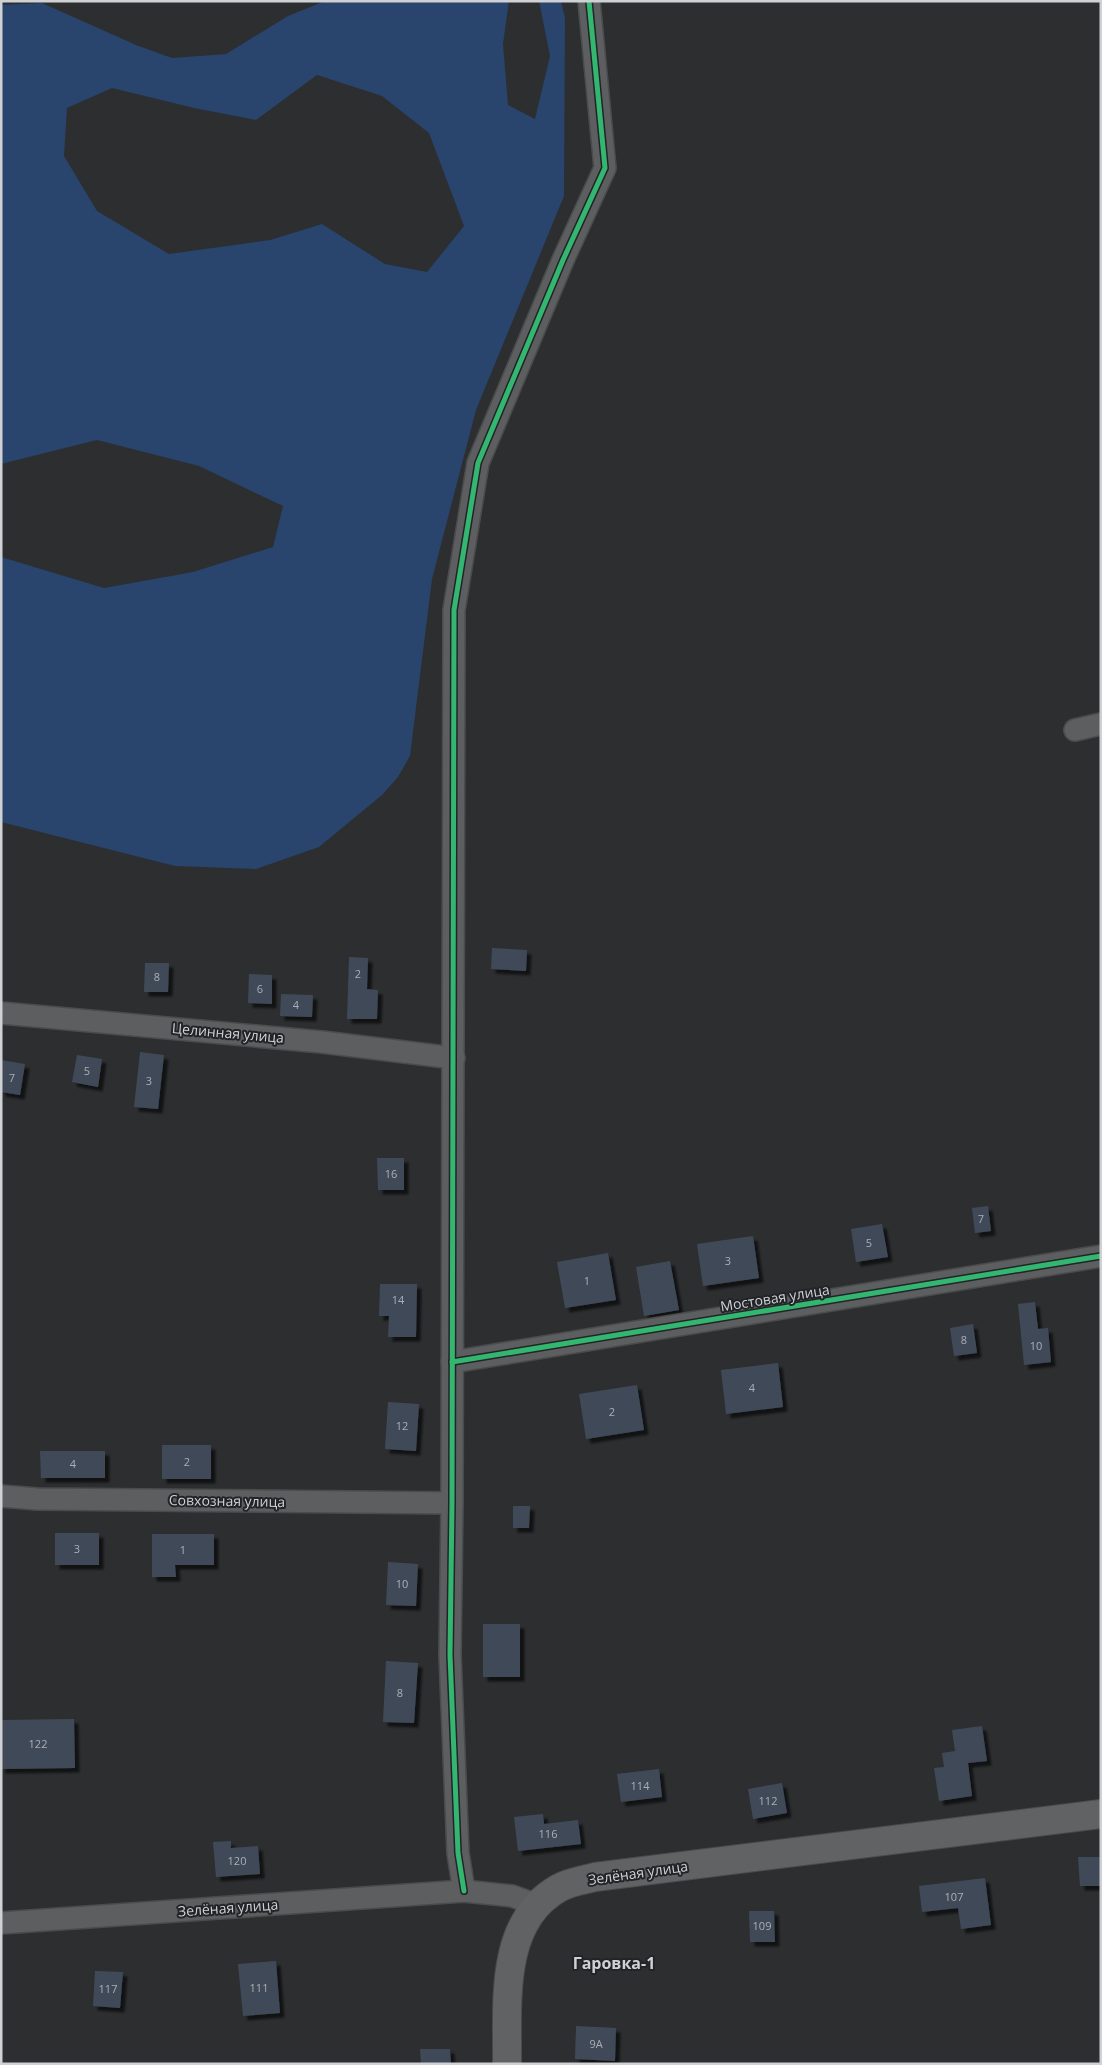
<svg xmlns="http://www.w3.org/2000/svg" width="1102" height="2065" font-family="'Open Sans',sans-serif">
<defs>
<filter id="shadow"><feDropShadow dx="4.5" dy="4.5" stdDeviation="1" flood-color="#0009"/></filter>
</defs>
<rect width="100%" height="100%" fill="#2c2e30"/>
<path fill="#29446d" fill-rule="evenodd" d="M325,1H509L503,44L508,105L535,119L550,56L539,1H561L565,18L564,196L476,410L432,579L410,756L398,777L382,795L319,847L256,869L175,866L1,822V557L104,588L193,572L273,547L283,506L199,466L97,440L1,464V5L42,3L136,45L172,58L226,54L288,16ZM317,75L382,96L429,133L464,226L427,272L385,264L322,224L270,240L169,254L97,211L64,156L67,108L112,88L194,108L256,120Z"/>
<g fill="#404a59" filter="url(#shadow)">
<polygon points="492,948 527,950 526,971 491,969"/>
<polygon points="349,957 368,958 367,989 378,990 377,1019 347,1019"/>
<polygon points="145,963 169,963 168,992 144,992"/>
<polygon points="249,974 272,975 272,1004 248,1003"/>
<polygon points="281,994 313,995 312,1017 280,1016"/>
<polygon points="140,1052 164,1055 158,1109 134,1107"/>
<polygon points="77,1055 102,1059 98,1087 72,1082"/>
<polygon points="1,1060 25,1064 20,1095 1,1092"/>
<polygon points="377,1158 404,1158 404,1190 378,1190"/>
<polygon points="988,1206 991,1231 975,1233 972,1208"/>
<polygon points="882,1224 888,1257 856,1262 851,1229"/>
<polygon points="753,1236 759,1278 703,1286 697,1244"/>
<polygon points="608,1253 616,1300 565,1308 557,1262"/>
<polygon points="670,1261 679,1310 644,1316 636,1267"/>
<polygon points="380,1284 417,1284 416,1337 388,1337 389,1316 379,1316"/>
<polygon points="1035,1302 1038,1329 1048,1328 1051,1362 1024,1365 1018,1304"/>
<polygon points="973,1324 977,1353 954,1356 950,1328"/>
<polygon points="778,1363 783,1407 726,1414 721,1370"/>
<polygon points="637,1385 644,1430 586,1439 579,1394"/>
<polygon points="388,1402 419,1404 416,1451 385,1449"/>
<rect x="162" y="1445" width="49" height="34"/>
<polygon points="40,1451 105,1451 105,1478 41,1478"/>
<polygon points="513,1506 530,1506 529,1528 513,1528"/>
<rect x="55" y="1533" width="44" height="32"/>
<polygon points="152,1534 214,1534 214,1565 175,1565 176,1577 152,1577"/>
<polygon points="388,1562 418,1564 416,1606 386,1605"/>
<rect x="483" y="1624" width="37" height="53"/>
<polygon points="386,1661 418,1663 414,1723 383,1722"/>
<polygon points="74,1719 75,1768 1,1769 1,1720"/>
<polygon points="982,1726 987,1761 968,1763 972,1796 939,1801 934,1768 944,1767 942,1753 955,1751 952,1730"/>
<polygon points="659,1769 662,1797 621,1802 617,1774"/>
<polygon points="782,1783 787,1813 753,1819 748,1789"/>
<polygon points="543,1814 544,1824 578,1820 581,1844 518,1851 514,1817"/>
<polygon points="231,1841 231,1848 258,1846 260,1874 216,1877 213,1842"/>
<polygon points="1078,1857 1101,1857 1101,1886 1080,1886"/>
<polygon points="985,1878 991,1925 961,1929 958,1908 922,1912 919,1886"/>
<polygon points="749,1911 774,1911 775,1942 750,1942"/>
<polygon points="276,1961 280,2013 243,2016 238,1964"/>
<polygon points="95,1971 123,1972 120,2008 93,2006"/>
<polygon points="576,2026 616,2028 615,2061 575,2059"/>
<polygon points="420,2049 450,2049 451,2064 421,2064"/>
</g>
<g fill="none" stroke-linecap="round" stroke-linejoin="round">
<defs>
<g id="minor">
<polyline points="1075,730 1101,724"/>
<polyline points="1,1013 322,1042 454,1058"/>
<polyline points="452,1362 1101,1256"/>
<polyline points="1,1496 37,1499 452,1503"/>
<polyline points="464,1891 458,1853 450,1655 452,1503 454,610 478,463 563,260 605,168 589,1"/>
<polyline points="1,1923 464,1891 512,1896 537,1905"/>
</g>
<path id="secondary" d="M507,2064C508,2005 498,1922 559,1888C569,1882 584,1880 595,1877L1101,1814"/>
</defs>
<use href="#minor" stroke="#4a4b4d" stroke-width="24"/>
<use href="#secondary" stroke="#4a4b4d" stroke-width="30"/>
<use href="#minor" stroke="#5d5e5f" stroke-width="21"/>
<use href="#secondary" stroke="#616263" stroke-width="28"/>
<defs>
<g id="cycleway">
<polyline points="452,1362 1101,1256"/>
<polyline points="464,1891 458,1853 450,1655 452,1503 454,610 478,463 563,260 605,168 589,1"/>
</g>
</defs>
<use href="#cycleway" stroke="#222427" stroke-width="8"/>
<use href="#cycleway" stroke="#33b770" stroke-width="5"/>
</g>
<g text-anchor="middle" stroke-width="4" stroke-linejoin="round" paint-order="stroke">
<g font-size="11" fill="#acafb5">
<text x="358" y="978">2</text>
<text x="157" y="981">8</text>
<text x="260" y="993">6</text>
<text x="296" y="1009">4</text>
<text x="87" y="1075">5</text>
<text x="12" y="1082">7</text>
<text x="149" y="1085">3</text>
<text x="391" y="1178">16</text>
<text x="981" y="1223">7</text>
<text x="869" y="1247">5</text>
<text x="728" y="1265">3</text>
<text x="587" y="1285">1</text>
<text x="398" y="1304">14</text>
<text x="964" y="1344">8</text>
<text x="1036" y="1350">10</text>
<text x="752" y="1392">4</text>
<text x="612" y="1416">2</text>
<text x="402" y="1430">12</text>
<text x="187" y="1466">2</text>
<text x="73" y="1468">4</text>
<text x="77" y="1553">3</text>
<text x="183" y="1554">1</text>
<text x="402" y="1588">10</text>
<text x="400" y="1697">8</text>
<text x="38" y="1748">122</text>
<text x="640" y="1790">114</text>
<text x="768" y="1805">112</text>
<text x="548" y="1838">116</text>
<text x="237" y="1865">120</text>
<text x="954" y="1901">107</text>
<text x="762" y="1930">109</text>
<text x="259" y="1992">111</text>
<text x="108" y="1993">117</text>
<text x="596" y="2048">9А</text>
</g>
<g font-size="14" fill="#d0d1d4" stroke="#222427">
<text transform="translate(228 1033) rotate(5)" y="5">Целинная улица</text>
<text transform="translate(775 1298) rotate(-9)" y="5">Мостовая улица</text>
<text transform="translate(227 1501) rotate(1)" y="5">Совхозная улица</text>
<text transform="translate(638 1873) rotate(-8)" y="5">Зелёная улица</text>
<text transform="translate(228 1908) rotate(-4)" y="5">Зелёная улица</text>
</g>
<g font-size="16" font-weight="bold" fill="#d0d1d4" stroke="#222427">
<text x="614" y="1969">Гаровка-1</text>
</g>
</g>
<rect width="1102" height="2065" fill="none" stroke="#d0d1d4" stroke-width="5"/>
</svg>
